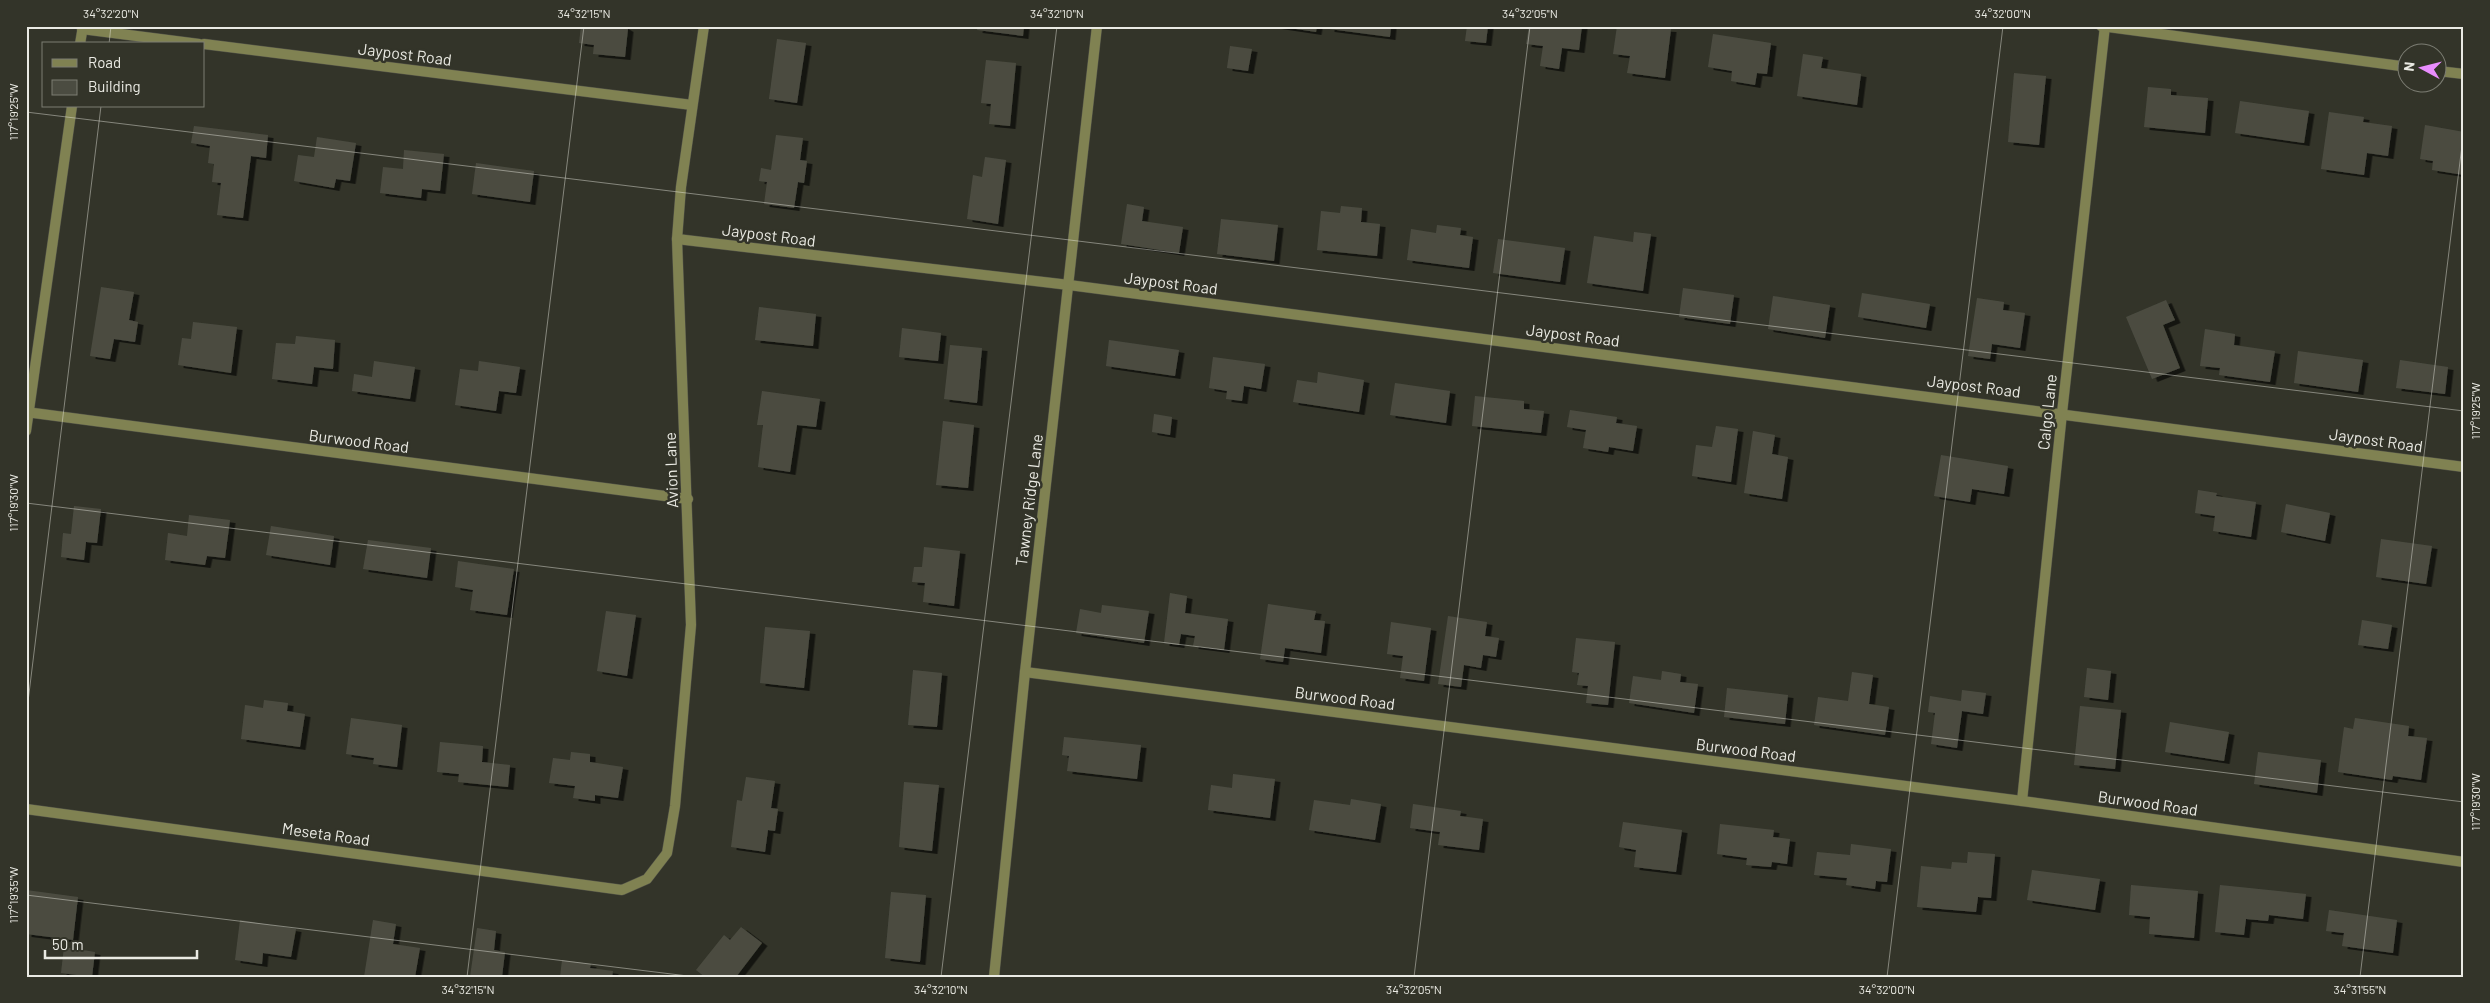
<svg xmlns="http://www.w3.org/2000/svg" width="2490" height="1003" font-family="Barlow,sans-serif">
<defs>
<filter id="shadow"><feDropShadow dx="5.5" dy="3" stdDeviation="0" flood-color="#0009"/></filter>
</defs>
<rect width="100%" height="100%" fill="#333429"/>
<g fill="#4b4c41" filter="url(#shadow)">
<polygon points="581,26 623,26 628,29 625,57 593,54 594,45 579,43"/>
<polygon points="978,26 1024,26 1023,36 977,30"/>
<polygon points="1276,26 1317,26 1316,32"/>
<polygon points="1329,26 1391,26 1390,37 1329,29"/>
<polygon points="1467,26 1488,26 1486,43 1465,41"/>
<polygon points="1529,26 1582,26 1579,50 1562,48 1559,69 1540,66 1543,46 1526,44"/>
<polygon points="1617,26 1671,29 1665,78 1627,73 1630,56 1613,54"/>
<polygon points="1713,34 1771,43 1767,74 1757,73 1755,85 1731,81 1732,71 1708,67"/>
<polygon points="777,39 806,43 797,103 769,99"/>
<polygon points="1230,46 1252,49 1248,71 1227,68"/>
<polygon points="1803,54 1823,57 1821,68 1861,74 1857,105 1797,96"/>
<polygon points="986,60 1016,63 1010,126 989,124 991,104 981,103"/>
<polygon points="2014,73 2046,76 2039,145 2008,142"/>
<polygon points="2148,87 2171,89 2171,95 2208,98 2205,133 2144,127"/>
<polygon points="2240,101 2309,111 2304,143 2235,133"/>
<polygon points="2329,112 2364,117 2363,122 2392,126 2388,156 2367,153 2364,175 2321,169"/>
<polygon points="2425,125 2464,132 2464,175 2432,170 2433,161 2420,159"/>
<polygon points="194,126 268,135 266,158 251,156 243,218 217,215 221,183 212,182 214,164 208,163 210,146 191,143"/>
<polygon points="776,135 803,138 800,160 807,161 804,183 798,182 794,208 764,204 767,182 759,181 761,168 771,170"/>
<polygon points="317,137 356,143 350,181 336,179 334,188 294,181 298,155 314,157"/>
<polygon points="404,150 444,154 440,191 422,189 421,198 380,193 383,167 403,169"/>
<polygon points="985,157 1006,160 998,224 967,219 973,175 982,177"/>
<polygon points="476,163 534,171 530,202 472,194"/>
<polygon points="1127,204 1144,207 1142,221 1183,227 1179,253 1121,244"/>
<polygon points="1341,206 1362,208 1361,222 1380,224 1377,256 1317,250 1321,211 1340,213"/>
<polygon points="1221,219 1278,225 1274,261 1217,254"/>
<polygon points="1437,225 1461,228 1460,235 1473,237 1469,268 1407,260 1411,229 1436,233"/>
<polygon points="1634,232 1651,234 1643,291 1587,283 1594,236 1633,242"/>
<polygon points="1498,239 1565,248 1560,282 1493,273"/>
<polygon points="101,287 134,292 129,320 138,322 135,342 114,339 110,359 90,356"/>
<polygon points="1683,288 1734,295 1730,324 1679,317"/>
<polygon points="1862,293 1930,304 1926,328 1858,317"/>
<polygon points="1773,296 1830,305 1825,338 1768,329"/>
<polygon points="1977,298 2004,302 2003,310 2025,313 2020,348 1992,344 1990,359 1968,356"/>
<polygon points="2166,300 2175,320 2163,325 2180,368 2152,379 2126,317"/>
<polygon points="759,307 816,314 813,346 755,340"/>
<polygon points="193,322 237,327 231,373 178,365 182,338 191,339"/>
<polygon points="902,328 941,333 938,361 899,357"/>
<polygon points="2205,329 2235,334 2234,345 2275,351 2270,382 2219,375 2220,368 2200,366"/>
<polygon points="296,336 335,340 333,369 314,367 312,384 272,379 276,343 295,344"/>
<polygon points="1109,340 1179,350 1175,376 1106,366"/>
<polygon points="950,345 982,348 977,403 944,399"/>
<polygon points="2298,351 2363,360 2358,392 2294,383"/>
<polygon points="1213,357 1265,364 1261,389 1244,386 1242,401 1226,399 1227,391 1209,388"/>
<polygon points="2400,360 2448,367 2445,394 2396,388"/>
<polygon points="374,361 415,367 410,399 352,391 354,374 372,377"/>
<polygon points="479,361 520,367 516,393 499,391 496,411 455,405 460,369 478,371"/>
<polygon points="1318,372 1364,380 1359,412 1293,402 1297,380 1317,383"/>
<polygon points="1395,383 1450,391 1446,423 1390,415"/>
<polygon points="762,391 820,399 816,427 797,425 790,472 758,467 763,425 757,425"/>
<polygon points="1475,396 1524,401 1524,409 1544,411 1541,433 1472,426"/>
<polygon points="1570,410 1617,417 1616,423 1637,426 1633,451 1609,447 1608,452 1583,448 1586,430 1567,427"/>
<polygon points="1154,414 1172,417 1170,435 1152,432"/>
<polygon points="943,421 974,425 968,488 936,485"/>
<polygon points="1716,426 1738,429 1731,482 1692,476 1696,445 1712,447"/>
<polygon points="1753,431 1775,435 1772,454 1788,457 1782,499 1744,493"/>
<polygon points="1941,455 2008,466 2004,494 1972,489 1970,502 1934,496"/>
<polygon points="2198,490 2217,493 2216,496 2256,502 2251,537 2213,531 2215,516 2195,513"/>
<polygon points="2286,504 2330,513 2325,541 2281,532"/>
<polygon points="74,506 101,509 97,543 86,542 84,560 61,557 63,533 71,534"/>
<polygon points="189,515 230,520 225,558 207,556 205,565 165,560 168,533 187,536"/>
<polygon points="271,526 334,536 330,565 266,555"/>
<polygon points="2381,539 2432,546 2426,584 2376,577"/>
<polygon points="368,540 431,548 427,578 363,569"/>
<polygon points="924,547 960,551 954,606 923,602 925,583 912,582 914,567 922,567"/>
<polygon points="458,561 514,569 507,615 470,610 473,590 455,587"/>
<polygon points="1170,593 1187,596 1185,613 1228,619 1224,650 1193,646 1195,636 1181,634 1179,645 1164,643"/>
<polygon points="1268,604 1316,611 1314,620 1325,621 1321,653 1285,648 1283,662 1260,659"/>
<polygon points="1102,605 1149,611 1144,643 1076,633 1080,609 1101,613"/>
<polygon points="606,611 636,615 627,676 597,671"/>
<polygon points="1448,616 1487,622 1485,636 1499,638 1496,657 1483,655 1481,668 1464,665 1461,687 1438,684"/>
<polygon points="2362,620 2392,625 2388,649 2358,645"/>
<polygon points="1391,622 1431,628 1424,681 1400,678 1403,656 1387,654"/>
<polygon points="765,627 810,631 804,688 760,683"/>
<polygon points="1576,638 1615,642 1608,705 1586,703 1588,686 1577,685 1579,673 1572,672"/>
<polygon points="2087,668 2111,671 2108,700 2084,697"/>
<polygon points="913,670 942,673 937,727 908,725"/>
<polygon points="1662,671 1681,674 1680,682 1698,684 1694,713 1629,703 1633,676 1661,680"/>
<polygon points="1852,672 1873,675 1869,704 1889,707 1885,735 1814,725 1818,697 1848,701"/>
<polygon points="1727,688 1788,695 1785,724 1724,717"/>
<polygon points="1962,690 1986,693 1983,714 1962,711 1957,748 1931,744 1935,713 1928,712 1930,696 1961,701"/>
<polygon points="264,700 288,703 287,711 305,714 300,747 241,739 245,705 263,708"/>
<polygon points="2080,706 2121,710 2115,769 2074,765"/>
<polygon points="351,718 402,725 397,767 373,764 374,758 346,754"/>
<polygon points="2355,718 2409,726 2408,736 2427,738 2421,780 2393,776 2392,780 2338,772 2344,727 2353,729"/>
<polygon points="2170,722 2229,732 2224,761 2165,752"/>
<polygon points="1064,737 1141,745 1137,779 1067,771 1069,756 1062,755"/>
<polygon points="440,742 483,746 482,762 510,765 508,787 458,782 459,774 437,772"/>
<polygon points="571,752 590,754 590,762 623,767 618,798 595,795 595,801 573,798 575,786 549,783 553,758 570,760"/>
<polygon points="2258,752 2321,760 2317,793 2254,784"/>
<polygon points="1233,774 1275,779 1270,818 1208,810 1211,785 1232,788"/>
<polygon points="746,777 775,781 771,808 778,809 775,831 768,830 765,852 731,847 737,800 742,801"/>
<polygon points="904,782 939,785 932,851 899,847"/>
<polygon points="1351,799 1381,804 1375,840 1309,830 1314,800 1350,805"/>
<polygon points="1413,804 1461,811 1460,816 1483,819 1479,850 1438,845 1440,832 1410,828"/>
<polygon points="1623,822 1682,830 1676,872 1634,867 1636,850 1619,847"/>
<polygon points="1720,824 1774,830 1773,837 1790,839 1787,864 1772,862 1771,867 1746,865 1747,858 1717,854"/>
<polygon points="1851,844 1891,849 1887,882 1876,881 1875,889 1846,885 1847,878 1814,875 1817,852 1850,855"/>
<polygon points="1968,852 1995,854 1991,898 1978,897 1976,912 1917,907 1921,866 1951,869 1952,862 1967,863"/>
<polygon points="2032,870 2100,879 2095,910 2027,900"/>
<polygon points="2131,885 2198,891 2194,938 2149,934 2150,917 2129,915"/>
<polygon points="2220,885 2306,894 2303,919 2269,915 2268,921 2246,919 2244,935 2215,932"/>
<polygon points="26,890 78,897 73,940 26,934"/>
<polygon points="891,892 926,895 920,962 885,958"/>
<polygon points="2329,910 2397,920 2393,953 2342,946 2344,933 2326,931"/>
<polygon points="240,920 296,929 291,957 263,953 262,964 235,960"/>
<polygon points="373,920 396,924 393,944 420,948 415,977 364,977"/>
<polygon points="741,927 762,943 736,977 705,977 696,970 724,935 730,940"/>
<polygon points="477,928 496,931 494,950 505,952 502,977 470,977"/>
<polygon points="64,947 95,952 92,977 61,973"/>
<polygon points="562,960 591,964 590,968 613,971 612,977 560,977"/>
</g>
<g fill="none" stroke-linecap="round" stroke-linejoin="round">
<defs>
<g id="minor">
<polyline points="2101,26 2408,67"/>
<polyline points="82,29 199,44"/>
<polyline points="80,44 83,26"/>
<polyline points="204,44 692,105"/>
<polyline points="2438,71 2464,74"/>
<polyline points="677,239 1069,285 2464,467"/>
<polyline points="26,412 688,499"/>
<polyline points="26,431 72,106"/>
<polyline points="1025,672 2022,801 2464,862"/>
<polyline points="2022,801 2062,413 2105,26"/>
<polyline points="26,809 622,890 647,879 667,853 675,806 691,625 677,239 681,187 704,26"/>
</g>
<polyline id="tertiary" points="994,977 1025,672 1097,26"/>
</defs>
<use href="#minor" stroke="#505147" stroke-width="11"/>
<use href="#tertiary" stroke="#505147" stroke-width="11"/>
<use href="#minor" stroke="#808252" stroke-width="10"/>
<use href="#tertiary" stroke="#808252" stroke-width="10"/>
</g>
<path fill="none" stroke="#eaeae3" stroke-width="1" stroke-opacity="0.45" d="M109,44L111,26M26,112L2464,411M26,503L2464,802M26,718L101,106M26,895L696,977M467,977L584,26M941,977L1057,26M1414,977L1530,26M1887,977L2003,26M2360,977L2464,129"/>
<g text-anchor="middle" stroke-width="5" stroke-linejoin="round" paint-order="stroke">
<g font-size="16" fill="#eaeae3" stroke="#333429">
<text transform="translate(405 54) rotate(7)" y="6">Jaypost Road</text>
<text transform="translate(769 235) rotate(7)" y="6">Jaypost Road</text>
<text transform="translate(1171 283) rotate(7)" y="6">Jaypost Road</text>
<text transform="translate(1573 335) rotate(7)" y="6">Jaypost Road</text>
<text transform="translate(1974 386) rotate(7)" y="6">Jaypost Road</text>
<text transform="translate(2047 412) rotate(-84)" y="6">Calgo Lane</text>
<text transform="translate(2376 440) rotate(8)" y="6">Jaypost Road</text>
<text transform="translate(359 441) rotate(7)" y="6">Burwood Road</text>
<text transform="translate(671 470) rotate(-92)" y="6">Avion Lane</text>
<text transform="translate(1029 500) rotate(-83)" y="6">Tawney Ridge Lane</text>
<text transform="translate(1345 698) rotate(7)" y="6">Burwood Road</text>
<text transform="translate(1746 750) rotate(7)" y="6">Burwood Road</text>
<text transform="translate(2148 803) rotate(8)" y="6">Burwood Road</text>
<text transform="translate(326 834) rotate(8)" y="6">Meseta Road</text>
</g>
</g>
<rect width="2490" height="1003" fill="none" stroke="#333429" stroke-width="55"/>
<rect x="42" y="42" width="162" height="65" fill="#333429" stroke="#7c7d73"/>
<rect x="52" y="59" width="25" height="8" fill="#808252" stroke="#7c7d73"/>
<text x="88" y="68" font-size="15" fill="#eaeae3">Road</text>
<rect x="52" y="80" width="25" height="15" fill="#4b4c41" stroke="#7c7d73"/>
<text x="88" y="92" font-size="15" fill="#eaeae3">Building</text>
<g transform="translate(2422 68) rotate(277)"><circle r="24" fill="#333429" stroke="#7c7d73"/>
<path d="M0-4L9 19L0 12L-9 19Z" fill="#e98dfe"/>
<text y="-8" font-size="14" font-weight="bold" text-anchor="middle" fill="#eaeae3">N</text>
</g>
<path d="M45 950v8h152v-8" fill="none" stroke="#eaeae3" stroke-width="2.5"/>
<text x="52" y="950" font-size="15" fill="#eaeae3" stroke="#333429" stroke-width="4" paint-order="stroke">50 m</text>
<rect x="28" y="28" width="2434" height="948" fill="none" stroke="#eaeae3" stroke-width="2"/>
<g font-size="12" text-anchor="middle" fill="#eaeae3">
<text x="111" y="18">34°32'20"N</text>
<text x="584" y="18">34°32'15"N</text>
<text x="1057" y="18">34°32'10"N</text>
<text x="1530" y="18">34°32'05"N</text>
<text x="2003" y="18">34°32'00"N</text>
<text transform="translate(14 112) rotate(-90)" y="4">117°19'25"W</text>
<text transform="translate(2476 411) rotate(-90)" y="4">117°19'25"W</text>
<text transform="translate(14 503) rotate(-90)" y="4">117°19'30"W</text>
<text transform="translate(2476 802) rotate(-90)" y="4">117°19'30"W</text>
<text transform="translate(14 895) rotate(-90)" y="4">117°19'35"W</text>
<text x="468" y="994">34°32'15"N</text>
<text x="941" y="994">34°32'10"N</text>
<text x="1414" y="994">34°32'05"N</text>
<text x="1887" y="994">34°32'00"N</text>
<text x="2360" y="994">34°31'55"N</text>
</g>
</svg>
